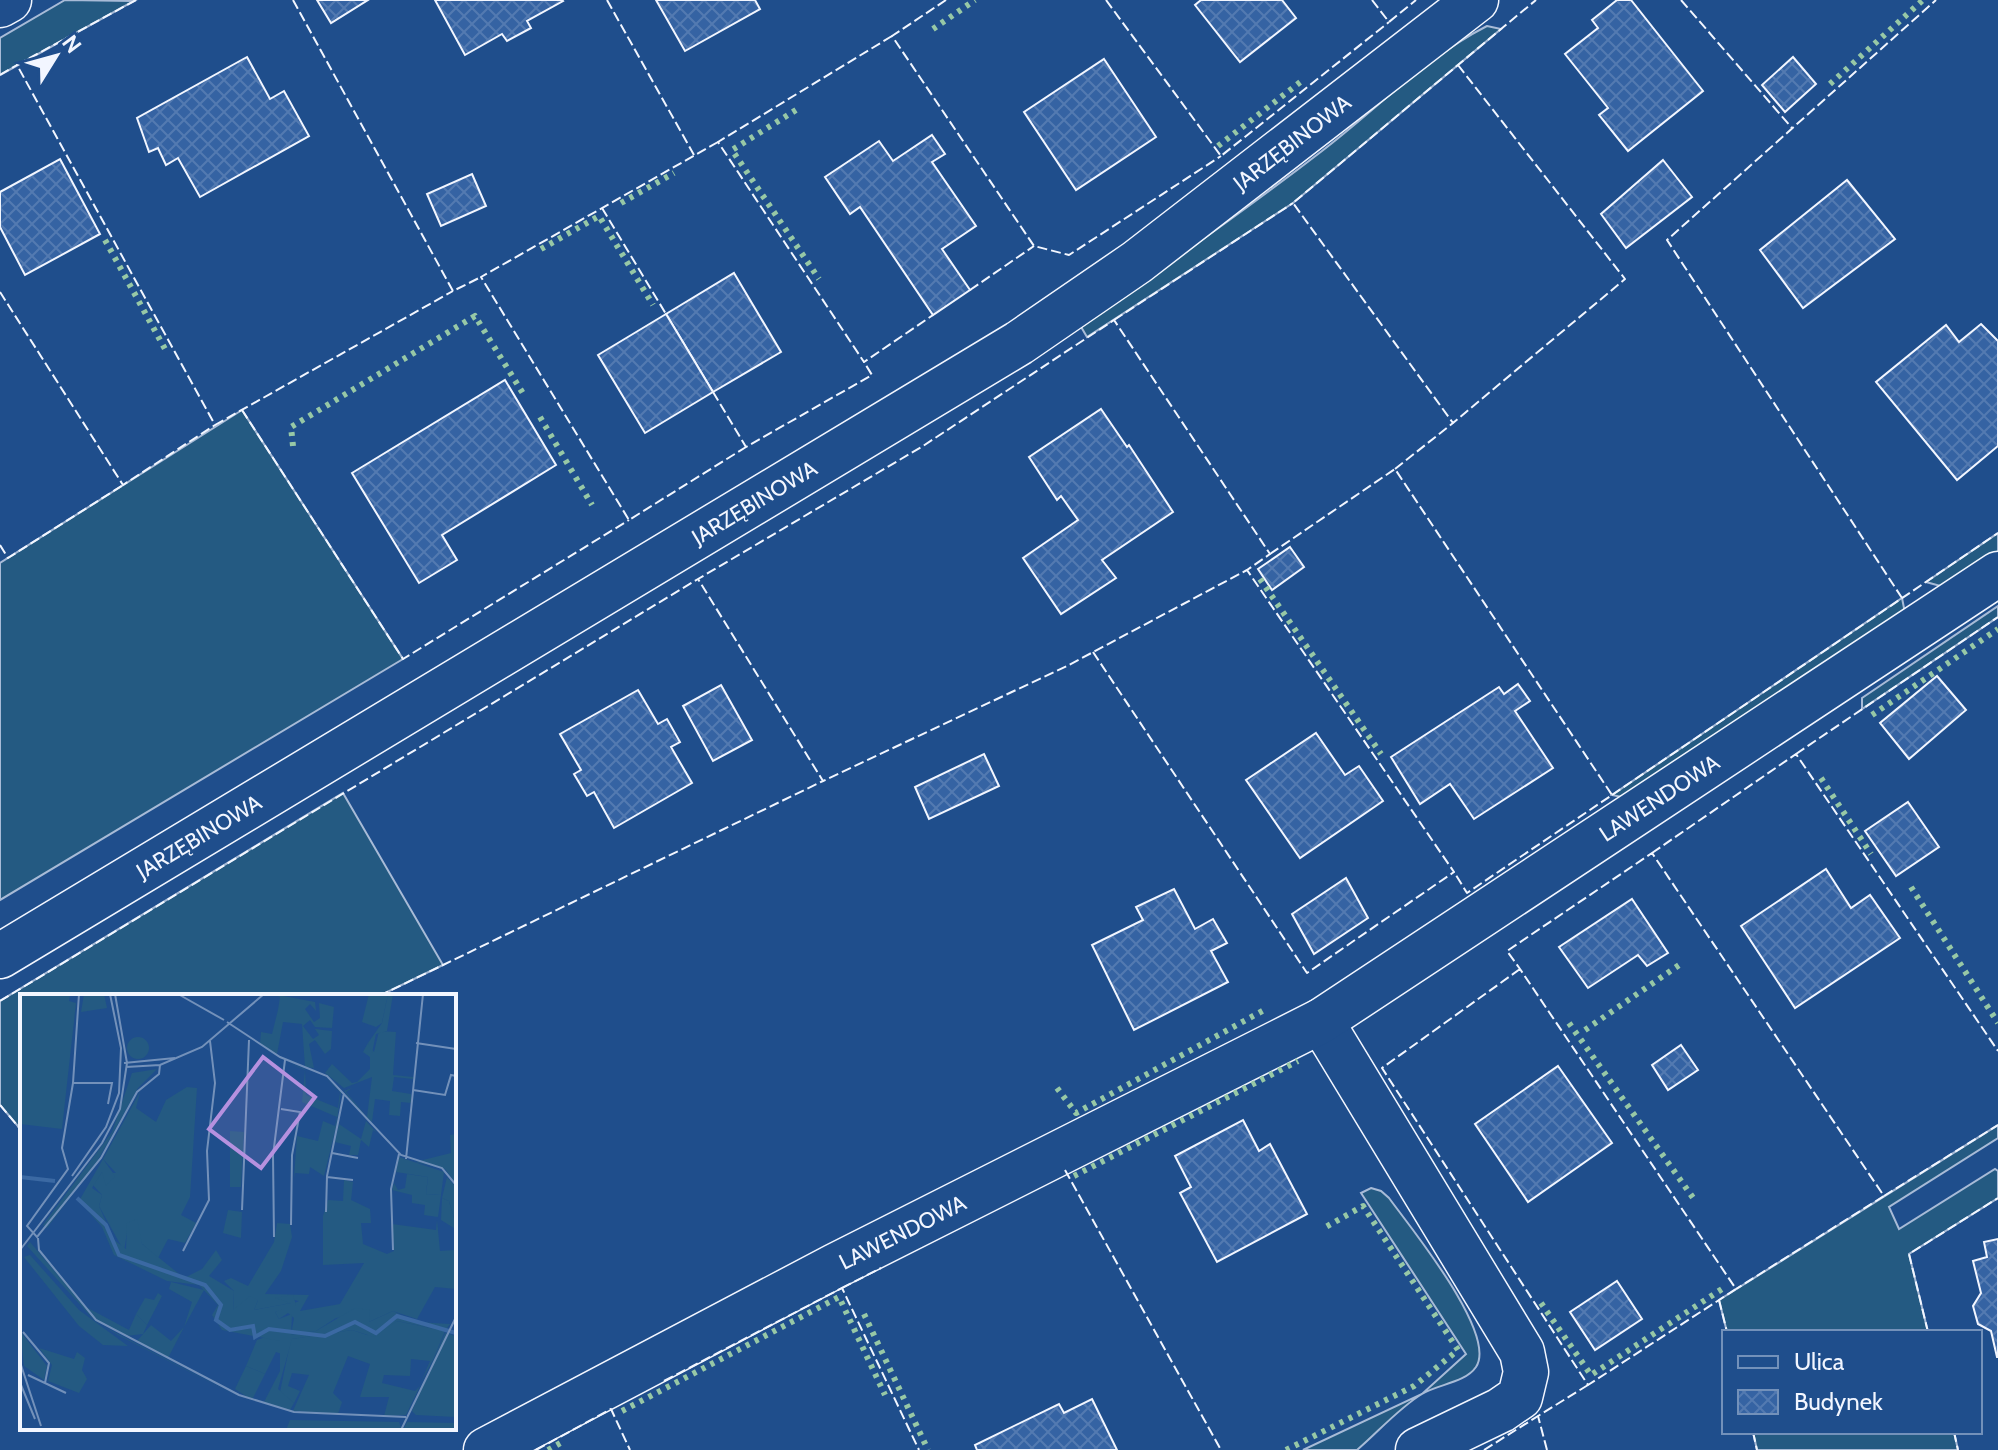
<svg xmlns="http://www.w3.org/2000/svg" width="1998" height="1450" font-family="Cabin,sans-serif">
<defs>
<pattern id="building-cross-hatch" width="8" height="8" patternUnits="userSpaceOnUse" patternTransform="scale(2)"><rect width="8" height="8" fill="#3563a3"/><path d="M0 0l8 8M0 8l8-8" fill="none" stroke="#537ab1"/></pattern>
</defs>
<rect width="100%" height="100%" fill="#1f4e8c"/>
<g fill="#245a82" stroke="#a8bbd7" stroke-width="2">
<polygon points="65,0 134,1 0,75 0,38"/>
<path d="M1487,26L1501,29L1293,203L1087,337L1080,325C1162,269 1243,212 1322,151C1377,109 1426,57 1487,26Z"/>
<polygon points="242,410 403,659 0,900 0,563"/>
<polygon points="1998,533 1998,551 1944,587 1926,582"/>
<polygon points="1902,598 1905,613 1631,799 1612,795"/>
<polygon points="1998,606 1998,617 1862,709 1862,698"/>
<polygon points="343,793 443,965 379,996 22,996 22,1131 0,1105 0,1001"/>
<polygon points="1998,1125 1998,1138 1889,1207 1899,1229 1995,1169 1998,1171 1998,1198 1909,1254 1928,1332 1727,1332 1719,1300"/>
<path d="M1371,1188L1381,1191L1389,1198C1410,1227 1498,1334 1476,1367C1465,1383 1438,1384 1422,1394C1400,1407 1377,1433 1357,1450H1303L1422,1394L1466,1354L1361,1193Z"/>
<polygon points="1753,1432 1954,1432 1958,1450 1757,1450"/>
</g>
<g fill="url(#building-cross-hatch)" stroke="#f2f6ff" stroke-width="2">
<polygon points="317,0 368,0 331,23"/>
<polygon points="435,0 562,0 563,1 527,21 531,28 507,41 502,34 465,55"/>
<polygon points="656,0 755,0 760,9 685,51"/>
<polygon points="1201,0 1282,0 1296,18 1240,62 1195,5"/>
<polygon points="1617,0 1631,0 1703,91 1628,151 1599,115 1608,108 1565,54 1598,28 1592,20"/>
<polygon points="247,57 270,99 284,91 309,136 200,197 178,158 166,165 158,148 149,152 137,118"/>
<polygon points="1793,57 1816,84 1785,112 1762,85"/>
<polygon points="1104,59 1156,137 1076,190 1024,112"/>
<polygon points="932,135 945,154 932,162 976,226 942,249 970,290 933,315 860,207 850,214 825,177 879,141 893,161"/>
<polygon points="60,159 100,234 25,275 0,227 0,192"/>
<polygon points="1663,160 1692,197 1626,248 1601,214"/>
<polygon points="472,174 486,206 441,226 427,194"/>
<polygon points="1847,180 1895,239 1803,308 1760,250"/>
<polygon points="734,273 781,352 713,392 666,314"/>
<polygon points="666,314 713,392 645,433 598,355"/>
<polygon points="1981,324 1998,341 1998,446 1957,480 1876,382 1946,325 1959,342"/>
<polygon points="505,380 556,465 442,535 457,560 419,583 352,473"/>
<polygon points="1101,409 1127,447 1129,445 1173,512 1102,560 1116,578 1061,614 1023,558 1078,520 1061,496 1057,500 1029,457"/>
<polygon points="1290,547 1304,567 1272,590 1258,569"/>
<polygon points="1937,676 1966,710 1909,759 1880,723"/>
<polygon points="1518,684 1530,701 1515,711 1553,768 1474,819 1450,784 1420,804 1391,757 1499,687 1504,694"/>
<polygon points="721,685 752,740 713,761 683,706"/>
<polygon points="638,690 658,724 667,719 680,742 671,747 692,783 614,828 594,792 587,796 574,774 581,770 560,734"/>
<polygon points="1316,733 1345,775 1359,766 1383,801 1300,858 1246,780"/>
<polygon points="984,754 999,786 929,819 915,787"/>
<polygon points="1908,802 1939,847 1896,876 1865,831"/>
<polygon points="1826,869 1851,908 1870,895 1900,938 1795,1008 1741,926"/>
<polygon points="1346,878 1368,918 1314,954 1292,914"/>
<polygon points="1174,889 1195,929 1213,919 1227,943 1211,951 1228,982 1134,1030 1092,945 1143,920 1136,907"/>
<polygon points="1632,899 1668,953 1647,966 1638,955 1588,988 1559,947"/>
<polygon points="1681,1045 1698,1070 1668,1090 1652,1065"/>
<polygon points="1558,1066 1612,1143 1528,1202 1475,1124"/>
<polygon points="1243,1120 1259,1151 1270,1144 1307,1214 1217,1262 1180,1193 1191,1187 1175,1156"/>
<polygon points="1998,1239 1998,1357 1997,1357 1991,1331 1978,1324 1973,1306 1981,1293 1973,1261 1987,1257 1984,1242"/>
<polygon points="1617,1281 1642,1319 1595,1350 1570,1312"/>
<polygon points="1092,1399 1117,1450 977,1450 975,1445 1059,1404 1064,1413"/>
</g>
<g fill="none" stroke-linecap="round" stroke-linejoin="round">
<defs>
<g id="minor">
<polyline points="0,5 9,0"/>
<path id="s1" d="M0,956L1019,343L1137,262L1476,0"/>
<polyline points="1321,1021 1522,1352 1526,1372 1520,1397 1501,1410 1418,1450"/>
<path id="s2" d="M486,1450L835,1266L1321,1021L1998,574"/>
</g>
</defs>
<use href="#minor" stroke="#f2f6ff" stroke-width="47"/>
<use href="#minor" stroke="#1f4e8c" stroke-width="44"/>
<g stroke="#97c8a6" stroke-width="6" stroke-dasharray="4 6" stroke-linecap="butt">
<polyline points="933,29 975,0"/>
<polyline points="1830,84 1923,0"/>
<polyline points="796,110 732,150 819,279"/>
<polyline points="1218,146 1303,80"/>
<polyline points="621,203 674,173"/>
<polyline points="105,240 165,349"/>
<polyline points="541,249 599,216 653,305"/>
<polyline points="540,417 592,505"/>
<polyline points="293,446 291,427 475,316 524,395"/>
<polyline points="1260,579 1381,754"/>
<polyline points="1872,715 1998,629"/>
<polyline points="1821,778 1871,854"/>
<polyline points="1911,887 1998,1023"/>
<polyline points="1569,1023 1696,1202"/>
<polyline points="1585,1030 1682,963"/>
<polyline points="1057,1088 1076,1113 1266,1009"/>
<polyline points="1074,1176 1298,1061"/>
<polyline points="1541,1303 1591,1375 1725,1287"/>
<polyline points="864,1314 928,1450"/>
<polyline points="622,1411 839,1297 885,1395"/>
<polyline points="548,1450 562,1442"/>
<polyline points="1286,1450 1414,1386 1458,1350 1363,1206 1324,1228"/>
</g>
<g stroke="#f2f6ff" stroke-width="2" stroke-dasharray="10 4" stroke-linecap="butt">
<polyline points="136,0 17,65 215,425 453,291"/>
<polyline points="293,0 453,291 481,277"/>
<polyline points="607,0 694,155"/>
<polyline points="946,0 892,36 1034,246 1069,255 1221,156"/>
<polyline points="1106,0 1221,156 1389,22"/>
<polyline points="1372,0 1389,22 1416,0"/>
<polyline points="1681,0 1792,128"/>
<polyline points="892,36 718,142 864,362 933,315"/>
<polyline points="1458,65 1625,279 1453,423 1293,203 1501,29 1536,0"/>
<polyline points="0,75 17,65"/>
<polyline points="718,142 481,277 629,520 746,447"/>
<polyline points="602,208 666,314"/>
<polyline points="970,290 1034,246"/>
<polyline points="0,292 123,485 215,425"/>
<polyline points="1114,320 1293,203"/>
<polyline points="713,392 746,447 872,375 864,362"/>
<polyline points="242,410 403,659 629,520"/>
<polyline points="1395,469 1453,423"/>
<polyline points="0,545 8,558 123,485"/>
<polyline points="1270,554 1395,469 1612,795 1467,893 1454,872"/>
<polyline points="1902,598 1667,240 1936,0"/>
<polyline points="1093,652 1307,973 1454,872 1247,570"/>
<polyline points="1796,754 1998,617"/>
<polyline points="1612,795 1998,533"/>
<polyline points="1652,853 1796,754 1998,1051"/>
<polyline points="1520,969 1382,1068 1588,1385 1736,1289 1520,969 1507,951 1652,853 1884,1196 1736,1289"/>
<polyline points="379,996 823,781 698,579"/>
<polyline points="0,1001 698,579 923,446 1114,320 1270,554 1247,570 1067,666 823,781"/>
<polyline points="0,1105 22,1131"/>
<polyline points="1065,1170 1221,1450"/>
<polyline points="1884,1196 1998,1125"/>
<polyline points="842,1288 881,1268"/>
<polyline points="1719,1300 1727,1332"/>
<polyline points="1928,1332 1909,1254 1998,1198"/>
<polyline points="664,1381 842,1288 919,1450"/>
<polyline points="1753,1432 1757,1450"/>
<polyline points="1954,1432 1958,1450"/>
<polyline points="536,1450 611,1409 630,1450"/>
<polyline points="1484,1450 1538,1416"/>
<polyline points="1547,1450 1538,1416 1588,1385"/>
</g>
</g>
<g text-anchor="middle" stroke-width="6" stroke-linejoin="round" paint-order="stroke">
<g font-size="22" fill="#f2f6ff" stroke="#1f4e8c">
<text dy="8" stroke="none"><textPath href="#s1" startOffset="1528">JARZĘBINOWA</textPath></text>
<text dy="8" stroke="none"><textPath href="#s1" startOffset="880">JARZĘBINOWA</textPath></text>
<text dy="8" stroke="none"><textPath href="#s2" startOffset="1344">LAWENDOWA</textPath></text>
<text dy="8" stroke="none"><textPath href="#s1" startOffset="232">JARZĘBINOWA</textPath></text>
<text dy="8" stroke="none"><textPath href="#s2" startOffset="470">LAWENDOWA</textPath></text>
</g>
</g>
<g transform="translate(20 994)">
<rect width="436" height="436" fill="#1f4e8c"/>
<path d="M64,0H84L87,14L61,18ZM253,0L295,8L296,17L290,10L285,15L294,28L300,24L299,9L314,13L312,34L295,33L290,26L283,32L293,45L299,41L295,35L312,37L311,55L305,60L295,46L289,50L294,74L285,73L282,30L263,28L257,60L240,50L241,38L252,40L258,16L260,3ZM349,0H368L362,29L356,33L342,28ZM359,37L376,38L373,81L393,83V64V85L374,83L372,97L391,100V109L381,108L380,122L369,121L370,107L355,105L352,128L341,118L324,97L332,94L326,98L347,123L352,83L324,94L305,79L312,70L332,89L337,88L350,75V63L343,58L348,49L354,58ZM107 54a11 11 0 1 1 22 0a11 11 0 1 1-22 0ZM269,69L285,75L286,101L318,114L320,98L302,81L321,98L316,133L304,182L290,173L289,180L275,179L274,184L277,142L298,147L303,127L315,132L317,123L282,108L285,76ZM137,75L118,94L78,166L27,234L23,231L92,138L112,79ZM167,93L177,94L170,203L161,221L176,229L165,249L148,245L138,264L122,250L117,237L108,233L104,257L79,212L82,201L73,191L82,178L96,179L83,165L120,98L116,114L136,128L146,106ZM346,127L357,139L353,136L349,153L341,146L338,161H329L331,152L315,148L319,130L341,145ZM210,137L224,138L221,193H210ZM387,180L408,183L406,200L421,201L418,223L404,221L405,211L392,209V201L372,196L374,189L378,196L385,194ZM324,186L333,188L331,206L350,215L351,229H341L343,250L367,260L374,257L372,230L416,236L417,226L420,257L435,256L434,234L421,226L422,204L429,207L436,230V295L415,293L397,325L373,317L349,328V319L316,324L296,337L271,341L274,324L268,319L259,325L255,318L279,307L270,305L272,309L234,316L238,306L213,316L214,297L204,287L211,284L228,292L254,248L257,229L270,230L272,243L261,277L245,300L289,301L280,317L320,310L344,269L303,271V222L308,206L323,207ZM208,216L222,218L221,244L203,239ZM10,248L81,331L228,408L98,341L86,334L74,326L7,252ZM151,288L184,296L164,333L172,308L149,295ZM138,299L142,302L127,331L116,320L125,304L134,306ZM377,327L425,337L413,366L401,388L410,367L391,365L390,382L364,381L362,389L395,397L400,392L386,421L364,422L369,403H340L350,370L328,362L313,399L322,408L318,420L273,417L289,381L272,379L268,392L280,397L274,409L260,398L271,345L332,336L347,341ZM0,337L27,372L24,386L4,372ZM425,339L436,342V423L396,421L392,417ZM248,342L261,347L262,360L256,358L245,380L226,372L237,346ZM19,354L54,365L57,358L65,364L62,376L67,385L59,399L28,387L32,371ZM270,426L379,428L381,434L266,436ZM387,428L436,429V436H383Z" fill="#245a82"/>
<path d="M368,0H373L367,37L356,40L352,59L348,49L362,29ZM436,140L434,187L425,175L395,168L431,159L430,141ZM379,163L424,178L421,201L406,200L408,183L376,178ZM83,165L95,182L86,192L82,178L72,194L82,201L79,212L94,246L106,255L107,229L117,225L122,250L164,284L182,275L196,256L202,266L189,282L214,297L213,316L230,302L238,306L234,316L271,309L255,304L273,301L276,311L255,318L259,325L272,320L271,341L296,337L335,314L350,316L349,328L373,317L396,328L430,330L425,337L377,327L354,343L332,336L272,345L258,395L274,409L270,416L244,408L260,377V347L202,336L192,321L198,311L179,291L147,287L94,261L82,233L59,207ZM427,183L436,193V230L429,207L422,204ZM21,257L66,313L109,336L116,320L127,331L123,340L106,342L74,324ZM10,261L59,316L108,352L83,351L59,332L4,263ZM131,331L151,347L164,333L148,364L117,347ZM226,372L245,380L232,406L215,395Z" fill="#245a82"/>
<path d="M0,0H50L49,7L56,9L42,135L0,130Z" fill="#245a82"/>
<path fill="none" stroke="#3b69a3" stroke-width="4" d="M0,183L35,187M57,204L86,231L99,261L185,291L201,311L196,326L210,336L233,332L235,343L249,335L305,342L335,328L356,339L377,322L436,339"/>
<path fill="none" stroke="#7391ba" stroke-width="2" d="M59,0L53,89H92L88,110M158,0L204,26M207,28L260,63L307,82L381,161L422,174L436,191M396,49L436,55M104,69L155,64M106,73L140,71L182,53L244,0M53,89L42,154L48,175L7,232L17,243L81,164L117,98L139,80L140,71M393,96L425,101L431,81L436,82M261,115L280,118L272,161L271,231M312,159L338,164M386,165L403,0M52,182L86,133L99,99L101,54L90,0M307,183L333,186M222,216L229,46M306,218L307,182L324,99M254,243L253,161L265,66M18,244L19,256L76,326L219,401L274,418L386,423M0,256L82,149L100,115L107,69L95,0M373,256L371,195L379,160M163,257L189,206L187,157L195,89L190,47M3,338L29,369L25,389M0,368L21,432M8,381L46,399M1,391L15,425M381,436L436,323"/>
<path fill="#b691df" fill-opacity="0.15" stroke="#b691df" stroke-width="4" d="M243,63L295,103L241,174L189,135Z"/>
<rect width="436" height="436" fill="none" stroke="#f2f6ff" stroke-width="4"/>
</g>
<rect x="1722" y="1330" width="260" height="104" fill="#1f4e8c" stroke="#7391ba" stroke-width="2"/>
<rect x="1738" y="1356" width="40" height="12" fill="#1f4e8c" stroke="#7391ba" stroke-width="2"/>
<text x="1794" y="1370" font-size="24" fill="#f2f6ff">Ulica</text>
<rect x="1738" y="1390" width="40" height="24" fill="url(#building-cross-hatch)" stroke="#7391ba" stroke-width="2"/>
<text x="1794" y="1410" font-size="24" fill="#f2f6ff">Budynek</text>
<g transform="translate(56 56) rotate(53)" stroke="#1f4e8c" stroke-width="6" paint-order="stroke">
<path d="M0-6L14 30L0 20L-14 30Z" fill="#f2f6ff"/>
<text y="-12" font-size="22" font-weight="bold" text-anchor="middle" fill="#f2f6ff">N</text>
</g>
</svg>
